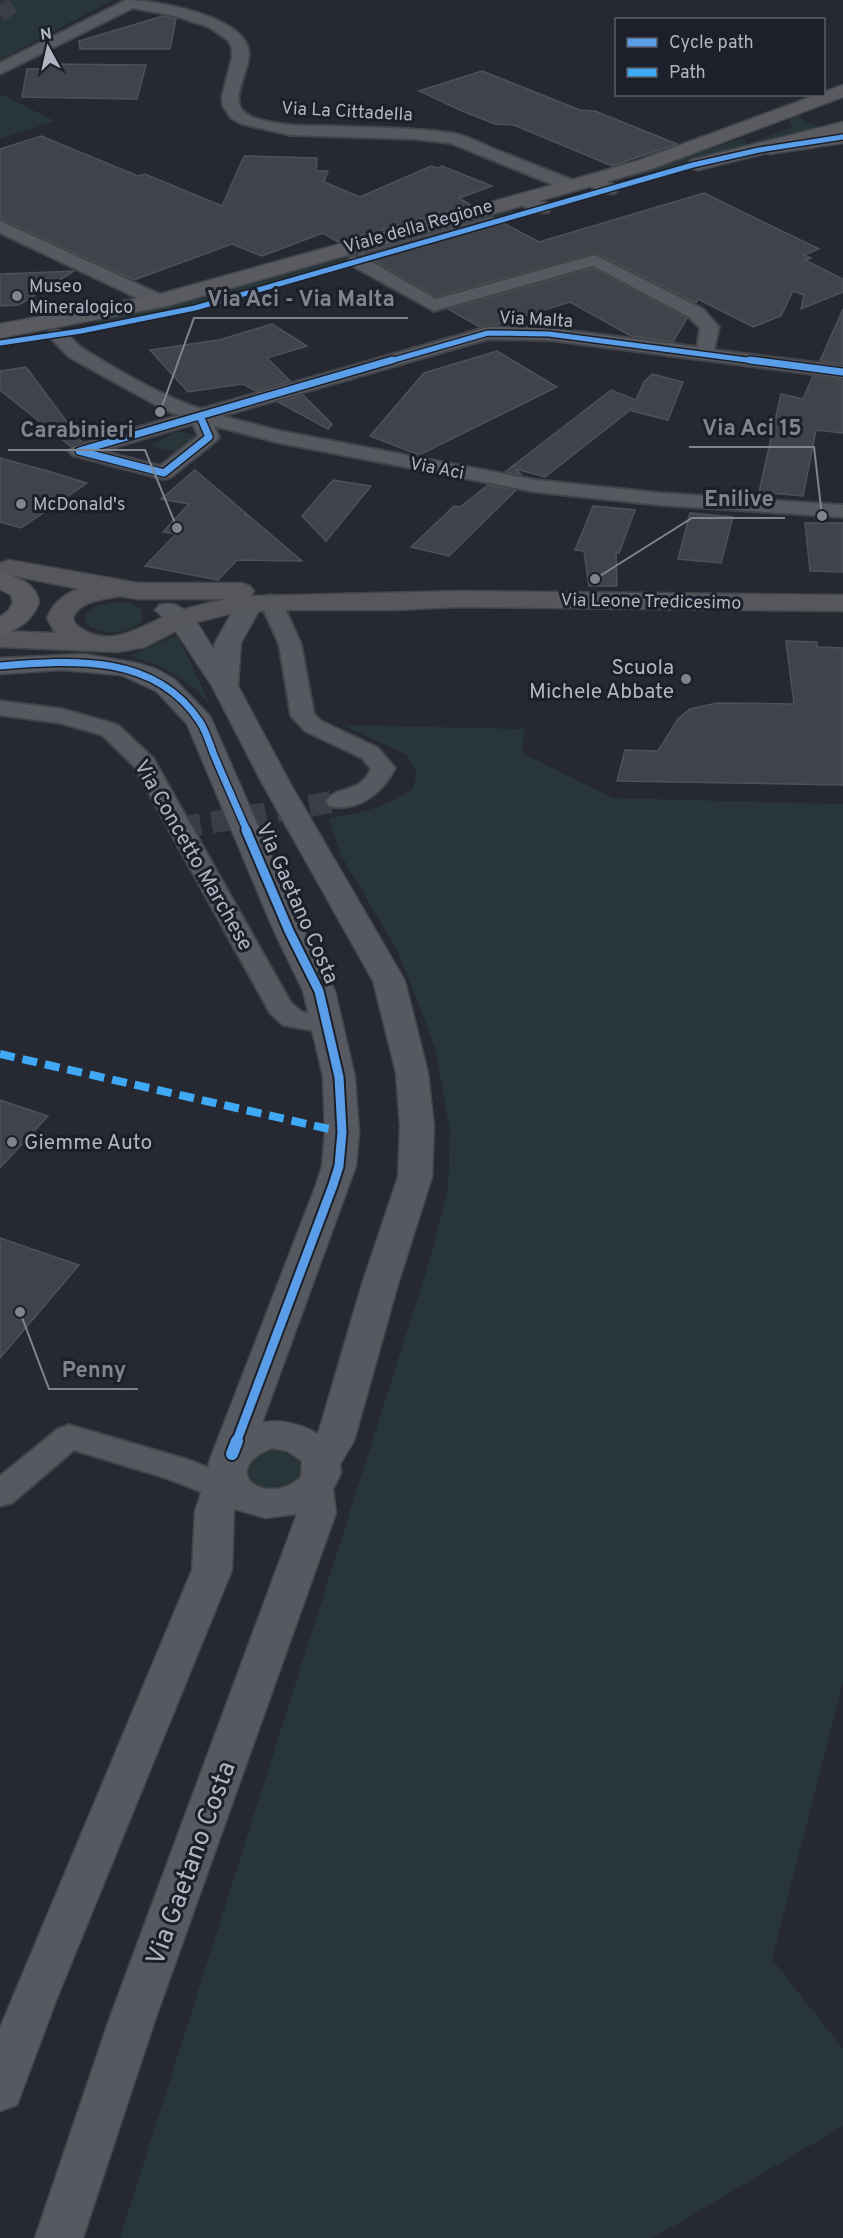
<svg xmlns="http://www.w3.org/2000/svg" width="843" height="2238" font-family="Overpass,sans-serif">
<rect width="100%" height="100%" fill="#262931"/>
<g fill="#283639">
<polygon points="0,0 113,0 0,60"/>
<polygon points="0,94 55,121 0,139"/>
<polygon points="797,115 807,122 824,128 630,178 627,175 744,138 747,144 793,127 788,118"/>
<polygon points="503,206 520,214 195,308 103,327 90,316"/>
<polygon points="176,431 201,436 177,452 151,446"/>
<path d="M113,602L131,603L142,610L143,619C130,635 101,636 86,623L85,614L95,606Z"/>
<path d="M177,635L211,706C188,679 169,668 135,658L132,655Z"/>
<path d="M342,725L524,729L522,753L613,798L843,804V1682L772,1959L843,2049V2126L653,2238H120L430,1259L448,1189L450,1132L436,1050L398,952L341,855L329,818C361,813 386,807 413,789L417,773L407,755Z"/>
<polygon points="261,1446 293,1446 311,1472 284,1494 250,1487 241,1463"/>
</g>
<g fill="#40434a" stroke="#4e5159" stroke-width="1.5">
<polygon points="163,16 176,19 170,49 80,49 79,41"/>
<polygon points="46,64 146,65 137,99 22,97 27,69 45,69"/>
<polygon points="482,71 580,110 595,111 677,144 612,166 514,125 495,124 460,110 419,91"/>
<polygon points="41,136 138,176 145,174 222,206 244,156 317,158 316,171 328,171 324,182 360,197 431,166 438,168 442,166 492,186 459,198 471,205 338,242 323,233 262,256 232,244 134,280 0,219 0,149"/>
<polygon points="704,193 819,249 804,255 811,258 805,260 843,279 843,292 801,309 804,295 793,291 781,316 753,327 698,299 696,303 596,253 436,297 364,255 358,254 492,217 539,242"/>
<polygon points="593,268 687,318 673,342 631,336 570,302 495,325 480,327 448,309"/>
<polygon points="74,271 19,305 0,306 0,274"/>
<polygon points="843,309 843,364 820,361"/>
<polygon points="272,324 307,346 267,358 290,381 256,391 243,384 188,392 150,350 219,340"/>
<polygon points="497,351 557,387 419,455 370,436 424,373"/>
<polygon points="26,367 82,442 70,446 0,390 0,371"/>
<polygon points="652,374 683,382 668,420 632,411 633,408 545,477 516,469 521,475 505,472 611,390 636,400 644,382"/>
<polygon points="813,376 843,380 843,433 816,430 803,496 759,492 781,394 803,399"/>
<polygon points="303,395 332,424 328,429 278,402"/>
<polygon points="0,458 51,472 87,483 21,528 0,522"/>
<polygon points="195,470 248,515 244,514 249,516 302,561 237,560 218,580 145,566 176,534 163,532 189,504 161,499"/>
<polygon points="333,480 371,486 326,541 302,516"/>
<polygon points="488,485 516,490 449,556 411,547 454,506 460,507"/>
<polygon points="593,506 635,510 619,553 616,553 617,586 589,586 584,551 575,550"/>
<polygon points="690,513 733,517 721,563 678,559"/>
<polygon points="805,523 843,523 843,572 810,571"/>
<polygon points="786,641 817,642 817,647 843,648 843,785 617,781 625,750 658,751 678,719 690,709 717,703 794,704"/>
<polygon points="0,1100 48,1116 0,1168"/>
<polygon points="0,1238 79,1265 0,1358"/>
</g>
<g fill="none" stroke-linecap="round" stroke-linejoin="round">
<polyline stroke="#3b3e47" stroke-width="16" stroke-dasharray="16 8" stroke-linecap="butt" points="0,15 19,0"/>
<polyline stroke="#3b3e47" stroke-width="22" stroke-dasharray="22 11" stroke-linecap="butt" points="179,828 338,801"/>
<defs>
<g id="minor">
<path d="M126,0C154,0 239,15 248,48C254,70 221,104 252,117C276,126 304,126 329,126C369,128 411,127 451,133C466,135 480,143 494,149C522,160 550,171 578,182L581,186L578,190H566L450,143L414,139L290,135L242,124L231,118L223,106L222,97L232,58V47L228,40L209,27L175,16L133,8L0,74V63Z"/>
<path d="M592,175L615,185L618,189L615,193C604,195 590,188 584,180L586,176Z"/>
<path d="M525,195L548,204L551,208L548,212C538,214 523,208 516,200L519,196Z"/>
<polygon points="0,221 166,297 168,301 166,305 152,305 0,233"/>
<path d="M595,255L703,309L719,327L714,350L843,366V378L549,340L488,339L222,416L280,431L536,480L660,493L843,505V517L660,505L536,492L280,443L214,426L219,437L216,441L171,477L164,479L72,455L69,451L72,447L180,415L167,411L69,357L48,335L50,331C67,327 72,342 85,350C117,370 166,398 201,409L488,327L549,328L697,347L700,328L689,317L593,266L434,311L351,265L348,261L351,257H363L436,299ZM193,424L198,436L160,466L102,451Z"/>
<path d="M271,595L279,597L282,602L301,644L314,714L321,721L378,748L395,768C384,792 357,813 329,806L326,801C337,785 359,795 371,769L362,758L305,731L291,716L279,644L260,602L263,597Z"/>
<polygon points="0,701 62,709 118,725 153,758 291,1003 302,1012 337,1019 341,1025 337,1031 327,1033 283,1025 270,1013 134,766 102,735 60,723 0,715"/>
<polygon points="69,1425 189,1460 252,1486 257,1495 252,1504 240,1507 166,1478 74,1450 12,1503 0,1506 0,1476 58,1429"/>
</g>
<g id="tertiary">
<polygon points="843,131 843,143 770,154 763,152 760,148 763,144 770,142"/>
<path d="M250,595L259,598L263,603L241,643L238,686L290,783L405,981L428,1073L434,1126L432,1177L398,1284L354,1441L340,1464L341,1473L333,1489L336,1513L155,2020L83,2238H35L109,2020L297,1514L266,1518L234,1509L232,1570L57,1998L17,2105L0,2111V2028L192,1570L195,1511L208,1472L209,1462L316,1185L322,1166L325,1132L323,1077L303,991L274,931L187,724L156,691L121,675L62,670L0,674V658L84,654L137,663L156,669L174,679L210,716L304,931L335,991L355,1077L359,1132L356,1166L262,1423C280,1418 303,1425 318,1434L362,1284L398,1177L400,1126L396,1073L373,981L262,783L212,686L171,624L155,610L159,605C187,597 201,630 214,650L215,643L237,603L241,598ZM272,1448L287,1451L302,1461L301,1477C265,1509 216,1470 272,1448Z"/>
</g>
<path id="secondary" d="M9,560L138,583H241L250,586L254,591L250,596L459,591L843,595V611L459,607L395,610H271L229,614L190,624L145,647L118,652L0,647V631L55,633L47,618C53,603 64,594 79,589L0,573V563ZM120,596L138,599H226C208,603 188,607 171,614C138,627 108,652 75,624L73,618C80,600 103,600 120,596Z"/>
<g id="primary">
<polygon points="843,85 843,97 651,169 599,184 167,306 0,338 0,324 156,295 585,176 637,161"/>
<polygon points="843,122 843,134 698,170 691,168 688,164 691,160"/>
<path d="M0,572C17,577 36,583 39,602C33,620 18,630 0,635V617L9,610L13,602L11,595L0,589Z"/>
</g>
</defs>
<use href="#minor" stroke="#42444a" stroke-width="4"/>
<use href="#tertiary" stroke="#42444a" stroke-width="3"/>
<use href="#secondary" stroke="#42444a" stroke-width="3"/>
<use href="#primary" stroke="#44464e" stroke-width="3"/>
<use href="#minor" fill="#565960" fill-rule="evenodd"/>
<use href="#tertiary" fill="#565960" fill-rule="evenodd"/>
<use href="#secondary" fill="#55575d" fill-rule="evenodd"/>
<use href="#primary" fill="#595b61" fill-rule="evenodd"/>
<polyline stroke="#3fa9f5" stroke-width="8" stroke-dasharray="15 8" stroke-linecap="butt" points="0,1054 342,1132"/>
<defs>
<g id="cycleway-far3">
<polyline points="0,343 81,331 195,308 693,165 759,150 843,137"/>
<polyline points="387,362 488,333 549,334 762,362"/>
</g>
<g id="cycleway-far2">
<polyline points="750,360 843,372"/>
<polyline points="200,416 209,437 164,473 79,451 392,360"/>
<path d="M0,666C72,660 155,653 200,722C206,731 210,745 214,755C225,781 236,806 247,831"/>
</g>
<polyline id="cycleway-far1" points="236,1443 333,1185 339,1166 342,1132 339,1077 319,991 289,931 246,830"/>
<polyline id="cycleway" points="232,1454 237,1441"/>
</defs>
<use href="#cycleway-far3" stroke="#1b202a" stroke-width="8"/>
<use href="#cycleway-far2" stroke="#1b202a" stroke-width="10"/>
<use href="#cycleway-far1" stroke="#1b202a" stroke-width="13"/>
<use href="#cycleway" stroke="#1b202a" stroke-width="16"/>
<use href="#cycleway-far3" stroke="#5a9eea" stroke-width="5"/>
<use href="#cycleway-far2" stroke="#5a9eea" stroke-width="7"/>
<use href="#cycleway-far1" stroke="#5a9eea" stroke-width="9"/>
<use href="#cycleway" stroke="#5a9eea" stroke-width="12"/>
</g>
<g fill="#80848f" stroke="#1b202a" stroke-width="2">
<circle cx="17" cy="296" r="6"/>
<circle cx="21" cy="504" r="6"/>
<circle cx="686" cy="679" r="6"/>
<circle cx="12" cy="1142" r="6"/>
</g>
<g text-anchor="middle" stroke-width="6" stroke-linejoin="round" paint-order="stroke">
<g font-size="18" fill="#b0b5c2" stroke="#1b202a">
<text transform="translate(347 111) rotate(3)" y="6">Via La Cittadella</text>
<text transform="translate(418 226) rotate(-16)" y="6">Viale della Regione</text>
<text transform="translate(536 319) rotate(3)" y="6">Via Malta</text>
<text transform="translate(437 468) rotate(11)" y="6">Via Aci</text>
<text transform="translate(651 601) rotate(1)" y="6">Via Leone Tredicesimo</text>
</g>
<g font-size="18" fill="#b0b5c2" stroke="#1b202a" text-anchor="start">
<text x="29" y="292">Museo<tspan x="29" dy="21">Mineralogico</tspan></text>
<text x="33" y="510">McDonald's</text>
</g>
<g font-size="21" fill="#b0b5c2" stroke="#1b202a" text-anchor="end">
<text x="674" y="674">Scuola<tspan x="674" dy="24">Michele Abbate</tspan></text>
<text x="24" y="1149" text-anchor="start">Giemme Auto</text>
</g>
<g font-size="21" fill="#b0b5c2" stroke="#1b202a">
<text transform="translate(194 855) rotate(60)" y="7">Via Concetto Marchese</text>
<text transform="translate(298 903) rotate(66)" y="7">Via Gaetano Costa</text>
</g>
<g font-size="26" fill="#b0b5c2" stroke="#1b202a">
<text transform="translate(190 1863) rotate(-70)" y="9">Via Gaetano Costa</text>
</g>
</g>
<path fill="none" stroke="#80848f" stroke-width="2" d="M160 412L194 318H408M822 516L814 447H689M177 528L145 450H8M595 579L692 518H785M20 1312L49 1389H138"/>
<g fill="#80848f" stroke="#1b202a" stroke-width="2">
<circle cx="160" cy="412" r="6"/>
<circle cx="822" cy="516" r="6"/>
<circle cx="177" cy="528" r="6"/>
<circle cx="595" cy="579" r="6"/>
<circle cx="20" cy="1312" r="6"/>
</g>
<g font-size="22" text-anchor="middle" font-weight="bold" fill="#80848f" stroke="#1b202a" stroke-width="6" stroke-linejoin="round" paint-order="stroke">
<text x="301" y="306">Via Aci - Via Malta</text>
<text x="752" y="435">Via Aci 15</text>
<text x="77" y="437">Carabinieri</text>
<text x="739" y="506">Enilive</text>
<text x="94" y="1377">Penny</text>
</g>
<rect x="615" y="18" width="210" height="78" fill="#1b202a" stroke="#575c67" stroke-width="1.5"/>
<rect x="627" y="38" width="30" height="9" fill="#5a9eea" stroke="#575c67" stroke-width="1.5"/>
<text x="669" y="48" font-size="18" fill="#b0b5c2">Cycle path</text>
<rect x="627" y="68" width="30" height="9" fill="#3fa9f5" stroke="#575c67" stroke-width="1.5"/>
<text x="669" y="78" font-size="18" fill="#b0b5c2">Path</text>
<g transform="translate(48 48) rotate(352)" stroke="#1b202a" stroke-width="4.5" paint-order="stroke">
<path d="M0-4.5L10 22L0 15L-10 22Z" fill="#b0b5c2"/>
<text y="-9" font-size="16" font-weight="bold" text-anchor="middle" fill="#b0b5c2">N</text>
</g>
</svg>
